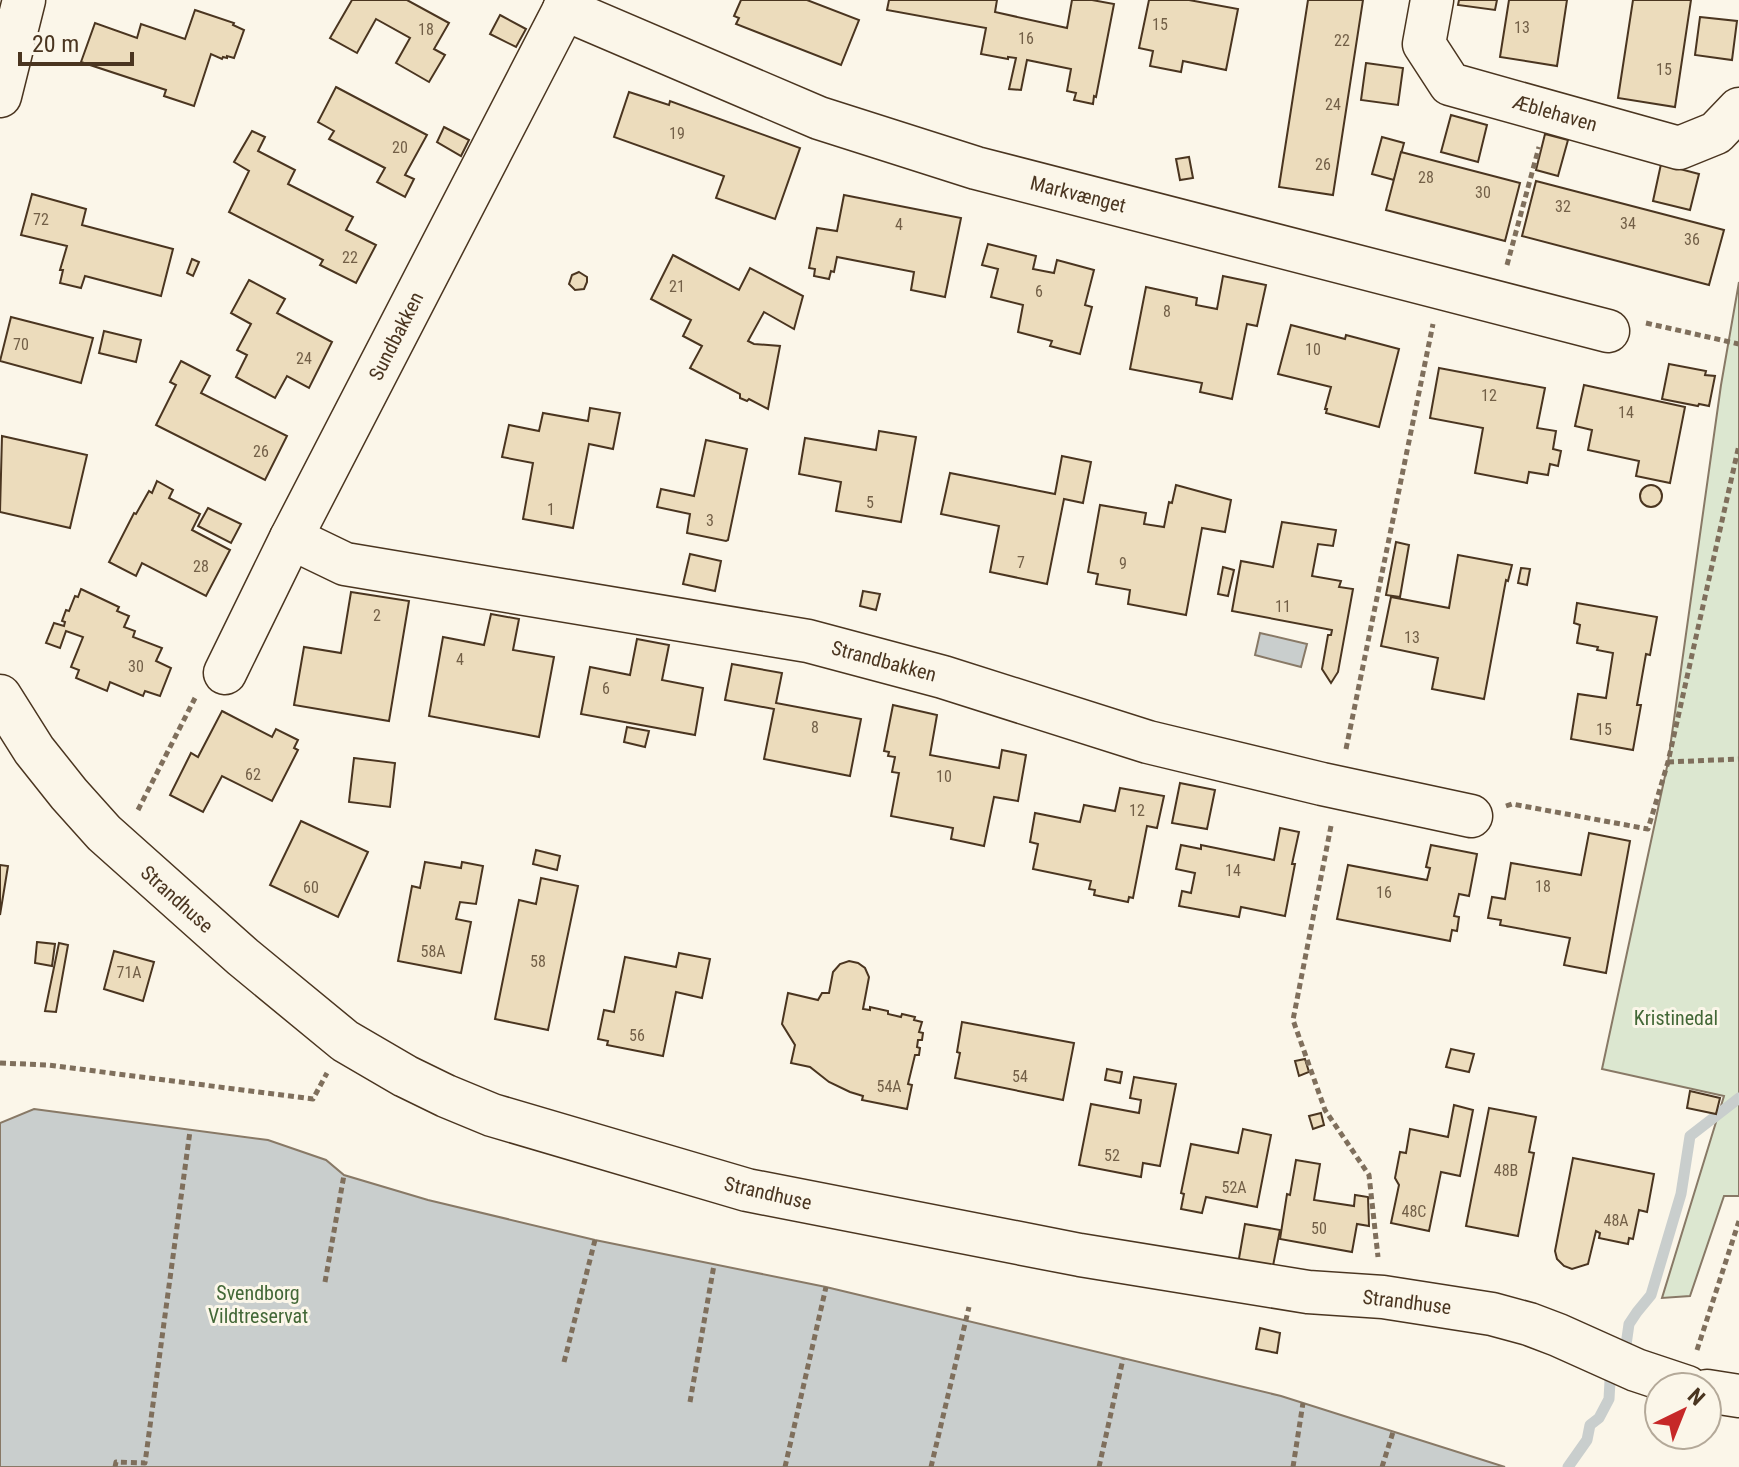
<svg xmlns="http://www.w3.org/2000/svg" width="1739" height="1467" font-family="'Roboto Condensed',sans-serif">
<rect width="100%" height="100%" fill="#fbf6e9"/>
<polygon fill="#dce7d0" stroke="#887966" stroke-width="2" points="1739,282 1739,1196 1724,1196 1690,1296 1662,1298 1724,1096 1602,1069 1668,762 1721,385"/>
<g fill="#c9cecd" stroke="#887966" stroke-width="2">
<polygon points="1260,633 1307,644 1301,667 1255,655"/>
<polygon points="34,1109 268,1140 326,1160 344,1175 428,1200 595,1240 826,1287 1281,1396 1505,1467 0,1467 0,1123"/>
</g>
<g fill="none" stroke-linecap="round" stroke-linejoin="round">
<g stroke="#c9cecd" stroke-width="11">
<polyline points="1625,1352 1629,1324 1637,1312 1651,1295 1681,1194 1690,1136 1739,1098"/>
<polyline points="1568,1467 1587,1440 1590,1425 1599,1418 1609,1399 1610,1381 1613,1373"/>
</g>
</g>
<g fill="#ecdcbc" stroke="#4a3520" stroke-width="2">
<polygon points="352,0 407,0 449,23 434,49 445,55 429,82 396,63 410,38 376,19 357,53 330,38"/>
<polygon points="741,0 807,0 859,20 841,65 736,24 739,18 734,16"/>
<polygon points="889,0 997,0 995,12 1067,28 1072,0 1092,0 1114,4 1096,97 1094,96 1093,104 1074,100 1076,93 1067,91 1071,69 1027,60 1021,90 1009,89 1016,58 1008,57 1008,59 981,54 986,28 887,10"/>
<polygon points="1149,0 1189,0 1238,9 1226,70 1183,61 1181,72 1150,66 1153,51 1139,48"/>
<polygon points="1308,0 1363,0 1333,195 1279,187"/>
<polygon points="1459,0 1497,0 1495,10 1458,5"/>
<polygon points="1509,0 1567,0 1557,66 1500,57"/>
<polygon points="1633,0 1691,0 1675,107 1618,98"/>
<polygon points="195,10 234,23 233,25 244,30 234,58 227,56 227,58 223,57 222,59 211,54 194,106 164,96 166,90 81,62 95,23 137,38 141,24 185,39"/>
<polygon points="500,15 526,29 516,47 490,34"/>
<polygon points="1700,17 1737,21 1732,60 1695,55"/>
<polygon points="1366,63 1403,68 1398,105 1361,100"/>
<polygon points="336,87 427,135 405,175 414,179 405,197 377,182 385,168 329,139 334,131 318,122"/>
<polygon points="629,92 669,105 670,101 800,148 775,219 716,198 724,176 614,137"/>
<polygon points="1451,115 1487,125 1478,162 1441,152"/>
<polygon points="444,127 469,140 461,156 437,142"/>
<polygon points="252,131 265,137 258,151 295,170 288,184 353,217 346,230 376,245 356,283 320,265 323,260 229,212 249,171 234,162"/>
<polygon points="1545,134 1568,140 1558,176 1536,170"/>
<polygon points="1382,137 1404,143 1394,180 1372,174"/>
<polygon points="1401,152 1520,183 1505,241 1386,210"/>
<polygon points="1189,157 1193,178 1180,180 1176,159"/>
<polygon points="1661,164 1699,174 1690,210 1653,201"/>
<polygon points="1536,181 1724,230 1709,285 1522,236"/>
<polygon points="32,194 86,209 82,225 173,249 161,296 85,276 81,288 60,283 63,270 60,270 67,246 21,235"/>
<polygon points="844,195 961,218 945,297 911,290 914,272 837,257 834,272 831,271 829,279 814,276 815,269 809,268 817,228 837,231"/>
<polygon points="988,244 1036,256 1033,269 1054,273 1057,260 1094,270 1085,305 1092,307 1080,354 1050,346 1052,341 1018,332 1023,305 991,297 998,269 982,265"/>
<polygon points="673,255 739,290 750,268 803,296 794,329 764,312 748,341 754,344 780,346 768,409 749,399 747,401 740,398 740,394 690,368 702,346 683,336 691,320 651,299"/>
<polygon points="192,259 199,262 193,276 187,273"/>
<polygon points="579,272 587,277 587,282 584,289 575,290 569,284 572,275"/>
<polygon points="1223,276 1266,285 1257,326 1247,324 1232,399 1200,392 1202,383 1130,369 1146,287 1197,298 1196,305 1217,309"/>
<polygon points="249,280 285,299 277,313 332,342 309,388 287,376 275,398 236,377 247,355 237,350 251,324 231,313"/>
<polygon points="11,317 93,338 81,383 0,361"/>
<polygon points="1291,325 1345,339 1346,335 1399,349 1379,427 1326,413 1327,409 1325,409 1331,387 1278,374"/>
<polygon points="104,331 141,340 136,362 99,353"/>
<polygon points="181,361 210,376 201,393 287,436 265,480 156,425 176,385 170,382"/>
<polygon points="1669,364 1706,371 1705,375 1715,376 1709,406 1699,404 1698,406 1662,399"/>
<polygon points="1439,368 1545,388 1537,428 1556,431 1553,449 1561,451 1558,466 1550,464 1548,475 1529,472 1527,483 1475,473 1483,428 1430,418"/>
<polygon points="1584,385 1685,407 1670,483 1636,476 1639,461 1588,450 1592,430 1575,426"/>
<polygon points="590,408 620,413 613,449 589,444 573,528 523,519 533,463 502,457 509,425 539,431 543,413 588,421"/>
<polygon points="879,431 916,437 901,522 836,511 841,482 799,474 805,438 876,450"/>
<polygon points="2,436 87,455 70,528 0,512"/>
<polygon points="706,440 747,449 728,540 726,541 687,533 690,514 657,507 661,489 694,496"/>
<polygon points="1062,456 1091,462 1083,503 1064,499 1047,584 990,572 999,526 941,514 950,473 1055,494"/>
<polygon points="157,481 173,490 169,498 200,514 192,530 230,550 206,596 142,563 136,576 109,562 134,513 136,514 149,491 152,493"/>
<polygon points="1176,485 1231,500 1225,532 1202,528 1186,615 1128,604 1130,590 1096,584 1098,574 1088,572 1100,505 1146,513 1144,524 1164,527 1169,502 1172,503"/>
<circle cx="1651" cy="496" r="11"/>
<polygon points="208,508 241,524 231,543 198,526"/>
<polygon points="1282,522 1336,530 1333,546 1318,544 1312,576 1341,581 1339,587 1353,589 1338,672 1331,683 1322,669 1328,635 1331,635 1332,630 1232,611 1241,561 1273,567"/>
<polygon points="1396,542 1409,545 1400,597 1386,595"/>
<polygon points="690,554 721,561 715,591 683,584"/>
<polygon points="1458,555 1512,565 1508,581 1506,580 1484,699 1432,689 1438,658 1381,646 1391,597 1449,608"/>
<polygon points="1223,567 1234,570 1228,596 1218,594"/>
<polygon points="1521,568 1530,569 1527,585 1518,583"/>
<polygon points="81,589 119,607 117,611 129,616 124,627 135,631 133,637 162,648 156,661 171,668 160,696 145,691 143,696 110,682 107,691 76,678 79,670 71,667 83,637 66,631 60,648 46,643 54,623 64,626 65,622 62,621 66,610 69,611 75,596 78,597"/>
<polygon points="863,591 880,594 876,610 860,606"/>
<polygon points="351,592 409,601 389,721 294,705 304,647 341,653"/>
<polygon points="1577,603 1657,617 1650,655 1646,654 1637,705 1641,705 1633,750 1571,739 1578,694 1606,698 1613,653 1597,650 1598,647 1577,643 1580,625 1574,623"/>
<polygon points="491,614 519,619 513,650 554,657 539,737 429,716 443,637 484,645"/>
<polygon points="637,639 669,645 662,680 703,688 695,735 581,714 590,667 630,675"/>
<polygon points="732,664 782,673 776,703 861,719 850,776 764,759 774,709 725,700"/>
<polygon points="893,705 937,715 930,755 999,768 1002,750 1026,755 1018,801 994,797 984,846 951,839 953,828 891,816 899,773 892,772 895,757 888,756 889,752 884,751"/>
<polygon points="222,711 272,737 276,729 298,740 294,748 298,750 272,801 222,776 203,812 170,795 191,753 198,757"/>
<polygon points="627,727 649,731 645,747 624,742"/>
<polygon points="354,758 395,763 390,807 349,802"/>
<polygon points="1180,783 1215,790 1207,829 1172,823"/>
<polygon points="1120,788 1164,796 1157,828 1147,826 1133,898 1129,897 1128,902 1094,895 1095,890 1089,889 1091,881 1033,869 1038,844 1030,842 1035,813 1080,822 1084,805 1115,811"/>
<polygon points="301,821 368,852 338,917 270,885"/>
<polygon points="1280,828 1299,832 1292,864 1295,864 1285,916 1241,907 1239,917 1179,906 1182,891 1191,893 1195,873 1176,869 1181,845 1201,849 1201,845 1274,860"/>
<polygon points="1589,833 1630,841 1606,973 1564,965 1570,938 1500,925 1501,920 1488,918 1492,897 1505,899 1511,863 1581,875"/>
<polygon points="1431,845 1477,854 1469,896 1459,894 1454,916 1459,917 1457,931 1452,930 1450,941 1337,919 1348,865 1427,880 1430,868 1426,867"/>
<polygon points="536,850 560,856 557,870 533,864"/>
<polygon points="425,862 461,868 462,862 483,866 476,904 460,902 456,919 471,922 461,973 398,961 412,886 420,888"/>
<polygon points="0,865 8,866 0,915"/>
<polygon points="541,878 578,886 548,1030 495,1019 519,900 536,904"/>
<polygon points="37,942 55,944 52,966 35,963"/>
<polygon points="59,943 68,945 56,1012 45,1011"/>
<polygon points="114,951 154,962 143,1001 104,989"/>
<polygon points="679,953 710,959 702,998 676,992 663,1056 607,1045 608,1041 598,1039 604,1010 614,1012 625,957 676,967"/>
<polygon points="849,961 858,963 865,968 869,977 863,1009 870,1010 870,1007 888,1011 888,1014 901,1017 902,1014 915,1017 914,1020 922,1022 919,1032 923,1033 922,1040 918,1040 917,1047 920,1048 919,1055 915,1055 908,1084 912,1085 907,1109 862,1100 863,1096 850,1092 829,1082 810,1067 791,1063 795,1045 782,1024 788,993 818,1000 822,993 829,993 833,972 840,964"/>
<polygon points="962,1022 1074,1043 1063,1100 955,1078 960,1053 957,1052"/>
<polygon points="1451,1049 1474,1054 1469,1072 1446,1067"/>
<polygon points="1305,1059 1309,1072 1299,1076 1295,1061"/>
<polygon points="1107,1069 1122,1072 1120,1083 1105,1080"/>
<polygon points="1134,1077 1176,1084 1160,1166 1143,1163 1141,1177 1079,1165 1091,1104 1139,1113 1141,1100 1130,1098"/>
<polygon points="1690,1091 1720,1098 1716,1114 1687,1108"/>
<polygon points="1454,1105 1473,1110 1460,1176 1441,1172 1429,1231 1391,1223 1399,1185 1395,1178 1400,1152 1406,1153 1410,1129 1448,1137"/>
<polygon points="1489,1108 1536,1117 1529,1152 1534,1153 1518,1236 1466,1226"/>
<polygon points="1321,1113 1324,1125 1313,1129 1309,1116"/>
<polygon points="1243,1129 1271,1135 1257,1207 1206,1197 1202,1213 1181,1209 1184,1194 1181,1193 1191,1144 1238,1153"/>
<polygon points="1573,1158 1654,1174 1647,1212 1639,1210 1633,1239 1629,1238 1628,1244 1599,1238 1600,1233 1596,1231 1588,1264 1572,1269 1564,1266 1557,1259 1555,1251"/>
<polygon points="1296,1160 1320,1164 1314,1200 1354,1206 1355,1195 1368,1197 1369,1226 1357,1224 1352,1252 1280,1239 1287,1194 1290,1195"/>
<polygon points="1245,1224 1280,1230 1272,1271 1238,1264"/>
<polygon points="1260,1328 1280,1333 1277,1353 1256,1349"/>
</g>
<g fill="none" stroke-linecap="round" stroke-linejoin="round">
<defs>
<g id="minor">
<polyline points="1432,0 1424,44 1450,84 1679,148 1716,133 1739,109"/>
<polyline points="564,9 819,118 976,168 1608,331"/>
<polyline points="0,96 24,0"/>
<polyline points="291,538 345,564 808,641 943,677 1148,742 1322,784 1471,816"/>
<polyline points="225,673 291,538 569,0"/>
<polyline points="0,696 34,750 69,794 104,833 243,957 345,1041 405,1076 446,1096 492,1115 747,1190 1080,1255 1308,1292 1383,1297 1492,1314 1529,1324 1558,1335 1636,1370 1687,1387"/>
<polyline points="1707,1391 1739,1396"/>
</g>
</defs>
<use href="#minor" stroke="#4a3520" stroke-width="45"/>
<g stroke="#7f6f5c" stroke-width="5" stroke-dasharray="6 4" stroke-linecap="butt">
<polyline points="1507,265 1539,147"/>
<polyline points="1646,323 1739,344"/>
<polyline points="1346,749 1433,324"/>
<polyline points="1668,762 1739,759"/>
<polyline points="1506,806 1512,804 1648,829 1668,762 1739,445"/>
<polyline points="138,810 195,698"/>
<polyline points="1331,826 1293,1020 1325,1110 1369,1175 1378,1257"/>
<polyline points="0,1063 48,1065 313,1099 327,1073"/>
<polyline points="325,1282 344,1175"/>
<polyline points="1697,1350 1739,1221"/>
<polyline points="564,1362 595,1240"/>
<polyline points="690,1402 714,1265"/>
<polyline points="115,1467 116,1462 145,1463 190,1131"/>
<polyline points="785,1467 826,1287"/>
<polyline points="931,1467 969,1307"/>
<polyline points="1099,1467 1123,1359"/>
<polyline points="1293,1467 1303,1403"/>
<polyline points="1382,1467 1393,1432"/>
</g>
<use href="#minor" stroke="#fbf6e9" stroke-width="42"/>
</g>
<g text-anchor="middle" stroke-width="6" stroke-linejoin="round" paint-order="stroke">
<g font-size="16" fill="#725f47">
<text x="1160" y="30">15</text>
<text x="1522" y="33">13</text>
<text x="426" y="35">18</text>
<text x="1026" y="44">16</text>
<text x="1342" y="46">22</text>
<text x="1664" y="75">15</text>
<text x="1333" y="110">24</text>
<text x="677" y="139">19</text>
<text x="400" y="153">20</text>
<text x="1323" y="170">26</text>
<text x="1426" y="183">28</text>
<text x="1483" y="198">30</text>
<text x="1563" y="212">32</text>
<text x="41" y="225">72</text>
<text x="1628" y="229">34</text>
<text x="899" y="230">4</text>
<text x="1692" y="245">36</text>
<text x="350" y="263">22</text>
<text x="677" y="292">21</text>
<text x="1039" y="297">6</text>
<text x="1167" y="317">8</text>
<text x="21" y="350">70</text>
<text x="1313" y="355">10</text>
<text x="304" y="364">24</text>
<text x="1489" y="401">12</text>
<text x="1626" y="418">14</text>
<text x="261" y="457">26</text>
<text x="870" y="508">5</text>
<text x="551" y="515">1</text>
<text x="710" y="526">3</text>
<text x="1021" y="568">7</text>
<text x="1123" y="569">9</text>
<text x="201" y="572">28</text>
<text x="1283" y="612">11</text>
<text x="377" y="621">2</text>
<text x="1412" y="643">13</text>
<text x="460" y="665">4</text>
<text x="136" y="672">30</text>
<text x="606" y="694">6</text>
<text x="815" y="733">8</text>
<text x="1604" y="735">15</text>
<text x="253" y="780">62</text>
<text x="944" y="782">10</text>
<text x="1137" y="816">12</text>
<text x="1233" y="876">14</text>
<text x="1543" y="892">18</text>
<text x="311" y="893">60</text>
<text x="1384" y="898">16</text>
<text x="433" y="957">58A</text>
<text x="538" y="967">58</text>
<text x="129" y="978">71A</text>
<text x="637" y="1041">56</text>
<text x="1020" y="1082">54</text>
<text x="889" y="1092">54A</text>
<text x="1112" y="1161">52</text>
<text x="1506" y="1176">48B</text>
<text x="1234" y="1193">52A</text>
<text x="1414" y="1217">48C</text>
<text x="1616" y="1226">48A</text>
<text x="1319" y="1234">50</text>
</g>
<g font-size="20" fill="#4a3520" stroke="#fbf6e9">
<text transform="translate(1555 113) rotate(16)" y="7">Æblehaven</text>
<text transform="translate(1078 194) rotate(14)" y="7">Markvænget</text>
<text transform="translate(396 336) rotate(-63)" y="7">Sundbakken</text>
<text transform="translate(884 661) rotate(15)" y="7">Strandbakken</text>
<text transform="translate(177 899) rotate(42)" y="7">Strandhuse</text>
<text transform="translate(768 1193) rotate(13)" y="7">Strandhuse</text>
<text transform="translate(1407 1302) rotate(7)" y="7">Strandhuse</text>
</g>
<g font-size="20" fill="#436837" stroke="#fbf6e9">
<text x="1676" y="1025">Kristinedal</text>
<text x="258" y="1300">Svendborg<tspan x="258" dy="23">Vildtreservat</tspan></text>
</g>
</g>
<g transform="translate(1683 1411) rotate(43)"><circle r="38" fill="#fbf6e9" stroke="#b4a999" stroke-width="2"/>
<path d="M0-6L14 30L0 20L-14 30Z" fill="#c62828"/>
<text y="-12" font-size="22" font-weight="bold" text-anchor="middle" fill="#4a3520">N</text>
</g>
<path d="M20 52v12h112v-12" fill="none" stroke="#4a3520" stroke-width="4"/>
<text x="32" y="52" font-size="24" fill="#4a3520" stroke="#fbf6e9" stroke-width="6" paint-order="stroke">20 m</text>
</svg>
